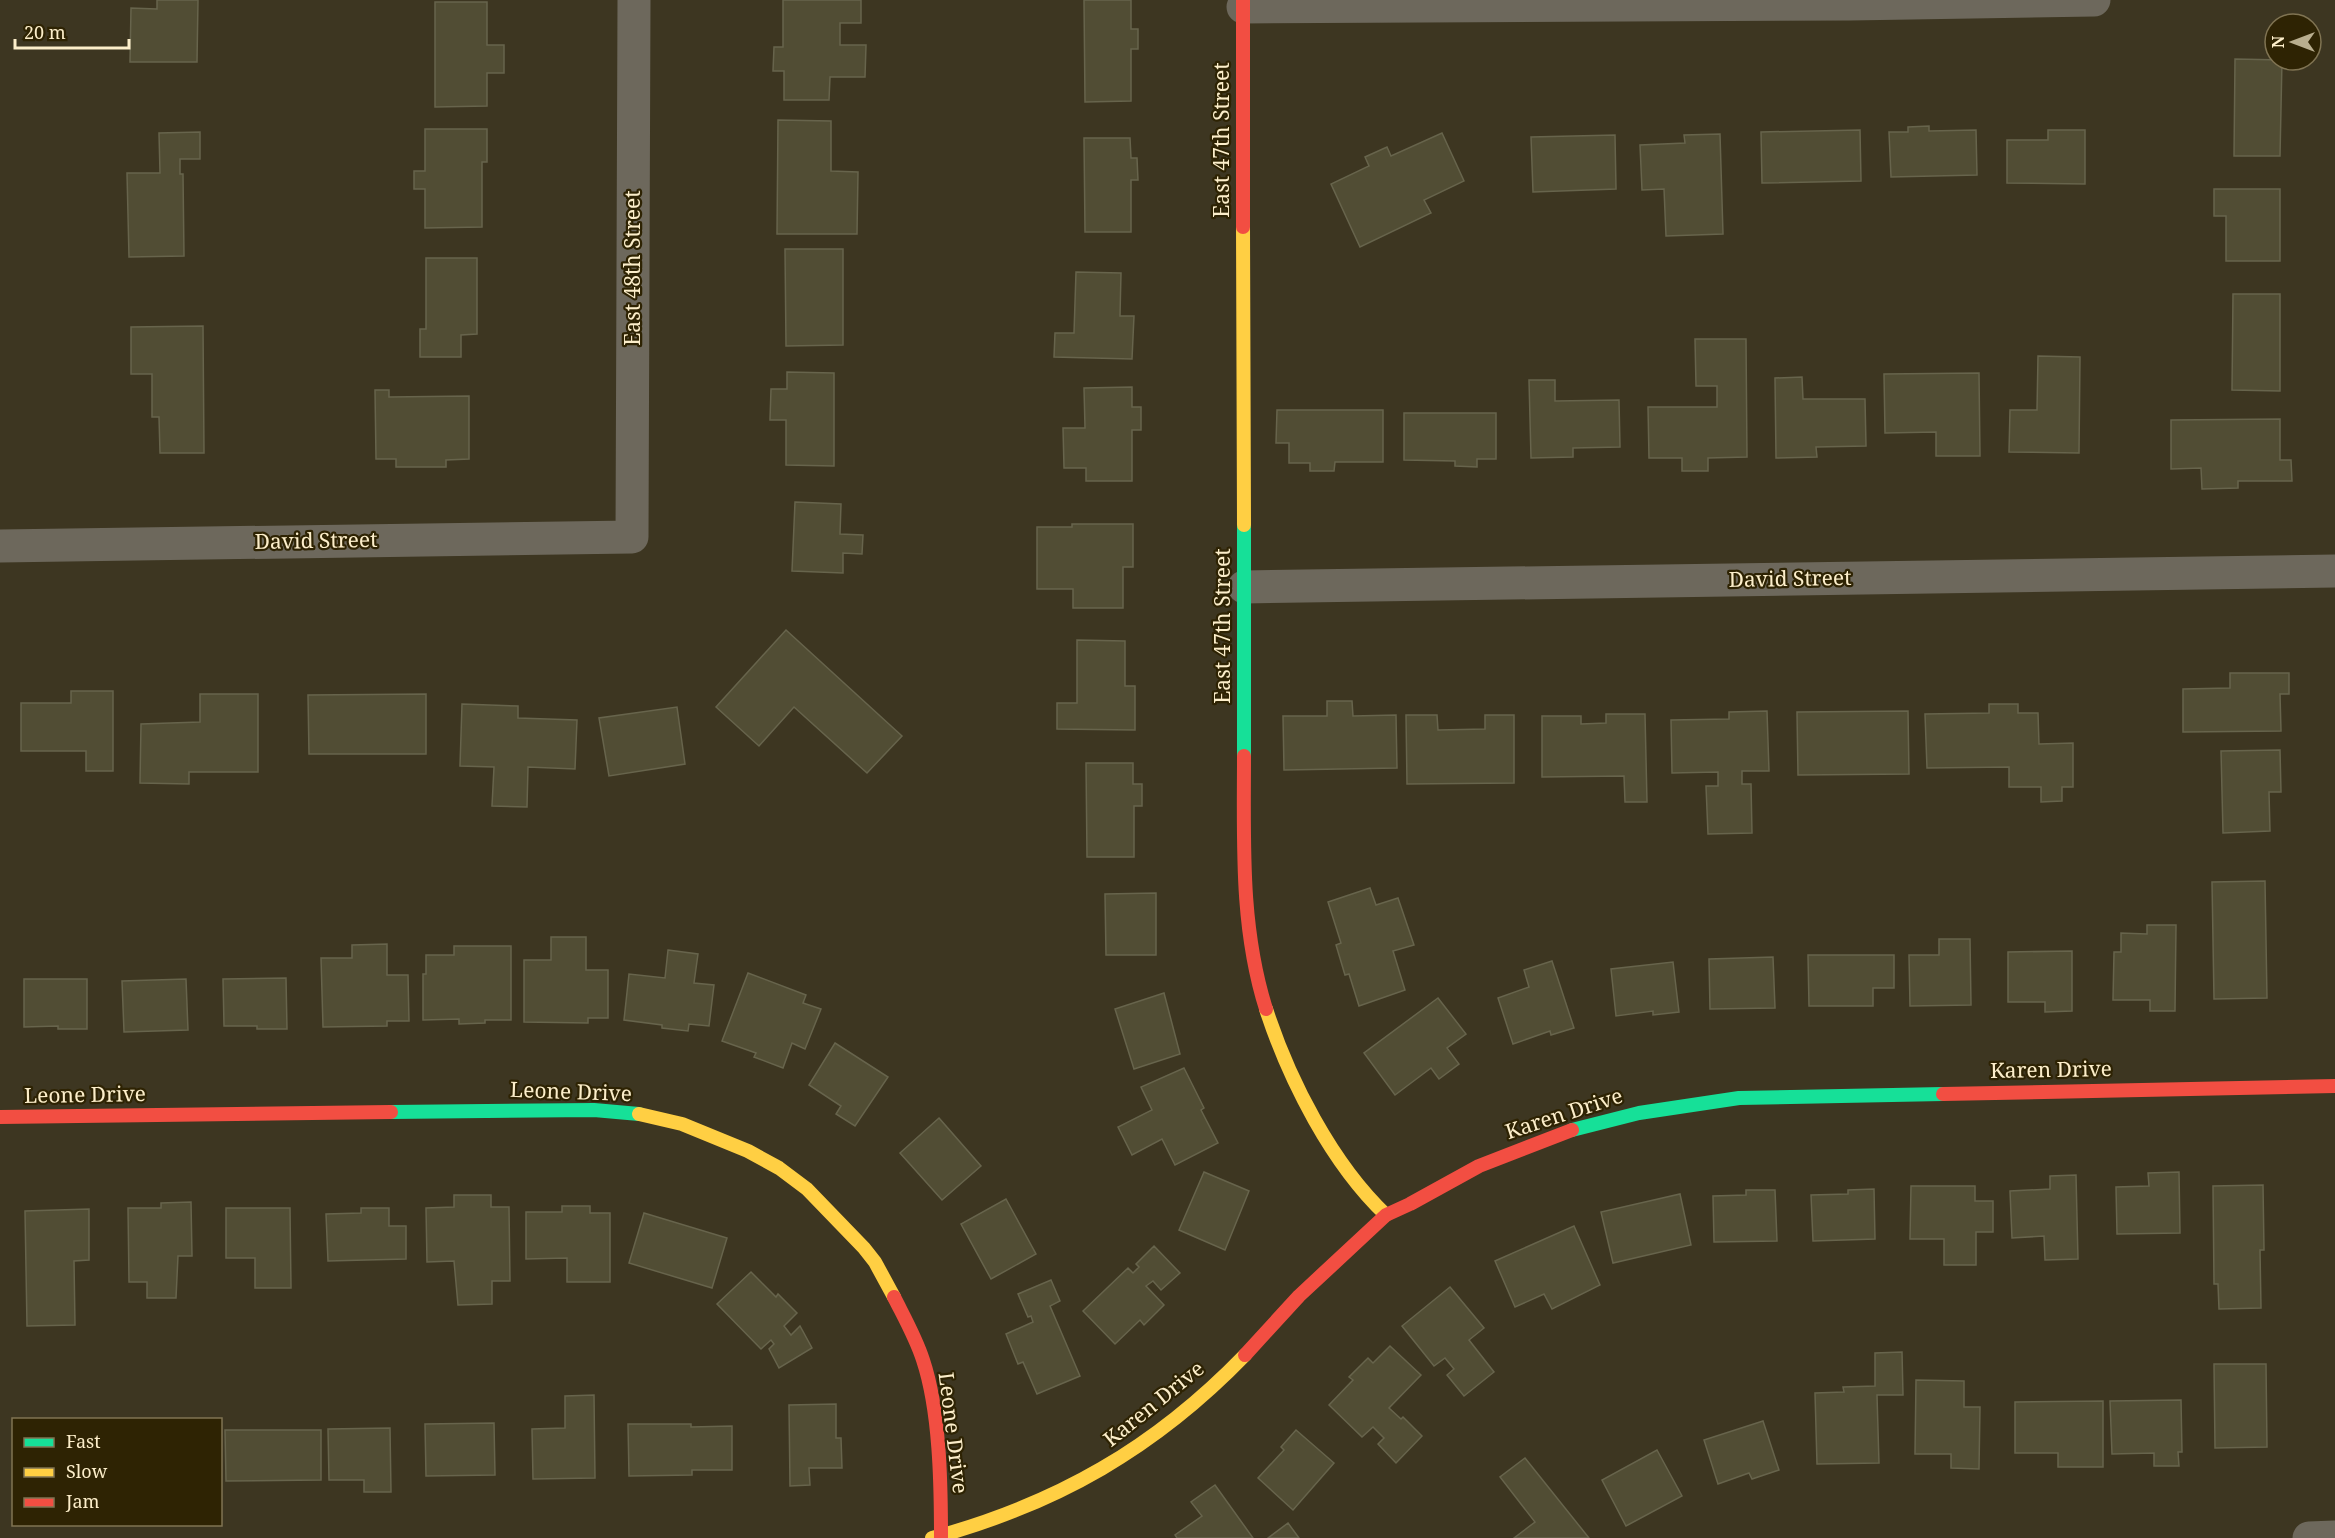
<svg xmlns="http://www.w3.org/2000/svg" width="2335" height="1538" font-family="'Noto Serif',serif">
<rect width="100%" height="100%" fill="#3d3621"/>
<g fill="#514d34" stroke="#67644c" stroke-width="1.5">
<polygon points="157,0 198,0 197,62 130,62 131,8 157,9"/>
<polygon points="783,0 861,0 861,23 840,23 840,45 866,45 865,77 830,77 829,100 784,100 784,71 773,71 774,47 783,47"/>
<polygon points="1084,0 1131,0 1131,29 1138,29 1138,49 1131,49 1131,101 1085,102"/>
<polygon points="435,2 487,2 487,45 504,45 504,73 487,73 487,106 435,107"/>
<polygon points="2235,59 2282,60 2280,156 2234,156"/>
<polygon points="778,120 831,121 831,171 858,172 857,234 777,234"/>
<polygon points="1929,126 1929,131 1976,130 1977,175 1891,177 1889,132 1908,132 1908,127"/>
<polygon points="425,129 487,129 487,162 482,162 482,227 425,228 425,189 414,189 414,171 425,171"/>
<polygon points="1860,130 1861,181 1762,183 1761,132"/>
<polygon points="2048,130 2085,130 2085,184 2007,183 2007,140 2048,140"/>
<polygon points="200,132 200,159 180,159 180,174 183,174 184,256 129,257 127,173 160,173 159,133"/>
<polygon points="1442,133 1464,181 1424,200 1431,213 1360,247 1331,184 1369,166 1365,157 1387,147 1391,156"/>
<polygon points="1720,134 1723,234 1666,236 1664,189 1642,190 1640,145 1685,143 1684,135"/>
<polygon points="1615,135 1616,189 1533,192 1531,137"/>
<polygon points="1084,138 1130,138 1131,158 1137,158 1138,180 1131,180 1131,232 1085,232"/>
<polygon points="2214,189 2280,189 2280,261 2226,261 2226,216 2214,216"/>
<polygon points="785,249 843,249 843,345 786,346"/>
<polygon points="426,258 477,258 477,334 461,335 461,357 420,357 420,329 426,329"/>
<polygon points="1076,272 1121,273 1120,316 1134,316 1132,359 1054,357 1055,333 1074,333"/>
<polygon points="2233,294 2280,294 2280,391 2232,390"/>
<polygon points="203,326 204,453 160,453 159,417 152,417 152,374 131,374 131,327"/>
<polygon points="1695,339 1746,339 1747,457 1708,458 1708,471 1682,471 1682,458 1649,458 1648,407 1717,407 1717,386 1696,386"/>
<polygon points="2038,356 2080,357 2079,453 2009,452 2010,410 2037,410"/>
<polygon points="787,372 834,373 834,466 786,465 786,420 770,420 771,389 787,389"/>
<polygon points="1979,373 1980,456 1936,456 1936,432 1885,433 1884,374"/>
<polygon points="1802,377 1803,399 1865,399 1866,446 1816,447 1817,457 1776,458 1775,378"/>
<polygon points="1529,380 1555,380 1555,401 1619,400 1620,447 1573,448 1573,457 1531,458"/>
<polygon points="1132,387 1132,407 1141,407 1141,430 1132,430 1132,481 1086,481 1086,468 1064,468 1063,428 1085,428 1084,388"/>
<polygon points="375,390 389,390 389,397 469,396 469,459 446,460 446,467 396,467 396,459 376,459"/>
<polygon points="1277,410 1383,410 1383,462 1335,462 1334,471 1310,471 1310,463 1289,463 1289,443 1276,443"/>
<polygon points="1404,413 1496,413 1496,459 1477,459 1477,467 1455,466 1455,461 1404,460"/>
<polygon points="2280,419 2280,460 2291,460 2292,481 2238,481 2238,488 2202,489 2201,468 2171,469 2171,420"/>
<polygon points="795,502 841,504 840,534 863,535 862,554 843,553 843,573 792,571"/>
<polygon points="1072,524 1133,524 1133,567 1123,567 1123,608 1073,608 1073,589 1037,589 1037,527 1072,527"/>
<polygon points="786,630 902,736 867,773 794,707 759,746 716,707"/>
<polygon points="1077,640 1125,641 1125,686 1135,686 1135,730 1057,729 1057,703 1077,703"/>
<polygon points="2230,673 2289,673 2289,694 2280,694 2281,731 2183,732 2183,689 2230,688"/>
<polygon points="71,691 113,691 113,771 86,771 86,751 21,751 21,703 71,703"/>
<polygon points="200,694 258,694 258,772 189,772 189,784 140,783 141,724 200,722"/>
<polygon points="426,694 426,754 309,754 308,695"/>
<polygon points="1327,701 1352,701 1353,716 1396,715 1397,768 1284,770 1283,716 1327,716"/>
<polygon points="462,704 518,706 518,718 577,720 575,769 528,767 527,807 492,806 494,767 460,766"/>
<polygon points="1989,704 2018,704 2018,713 2038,713 2039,744 2073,743 2073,787 2062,787 2062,801 2041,802 2041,787 2009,787 2009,767 1927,768 1925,714 1989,713"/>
<polygon points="677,707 685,764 609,776 599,718"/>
<polygon points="1767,711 1769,771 1742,771 1742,784 1751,784 1752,833 1708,834 1706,786 1718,786 1718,772 1672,773 1671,720 1729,719 1729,712"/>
<polygon points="1908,711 1909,774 1798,775 1797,712"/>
<polygon points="1606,714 1645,714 1647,802 1625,802 1624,776 1542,777 1542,716 1581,716 1581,724 1606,723"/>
<polygon points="1406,715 1437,715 1438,730 1485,729 1485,715 1514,715 1514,783 1407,784"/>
<polygon points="2280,750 2281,792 2269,792 2270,831 2223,833 2221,751"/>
<polygon points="1086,763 1133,763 1133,784 1142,784 1142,806 1134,806 1134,857 1087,857"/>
<polygon points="2265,881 2267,998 2214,999 2212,882"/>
<polygon points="1370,888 1376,905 1398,898 1414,945 1393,951 1405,990 1359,1006 1349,974 1345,975 1336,945 1341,943 1328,902"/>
<polygon points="1156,893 1156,955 1106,955 1105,894"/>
<polygon points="2147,925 2176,925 2175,1011 2150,1011 2150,1000 2113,1000 2114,952 2121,952 2121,933 2147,934"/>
<polygon points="551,937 586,937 586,970 608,970 608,1018 588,1018 588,1023 524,1022 524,960 551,960"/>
<polygon points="1939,939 1970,939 1971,1005 1910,1006 1909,955 1939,955"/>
<polygon points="387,944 387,975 408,975 409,1021 387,1021 387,1026 323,1027 321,958 352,958 352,945"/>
<polygon points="454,946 511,946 511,1020 485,1020 485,1023 459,1024 459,1019 423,1020 423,974 426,974 426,955 454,955"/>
<polygon points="668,950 698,954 694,983 714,985 709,1026 689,1024 688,1031 662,1028 662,1025 624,1020 629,974 665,978"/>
<polygon points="2072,951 2072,1011 2045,1012 2045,1002 2008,1002 2008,952"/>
<polygon points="1808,955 1894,955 1894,988 1873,988 1873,1006 1809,1006"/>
<polygon points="1773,957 1775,1008 1710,1009 1709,959"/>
<polygon points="1552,961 1574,1028 1551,1035 1550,1031 1513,1044 1498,998 1529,987 1524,970"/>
<polygon points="1673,962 1679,1012 1653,1015 1653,1011 1616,1016 1611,969"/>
<polygon points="748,973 806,995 803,1003 821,1009 805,1049 792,1043 783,1068 754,1057 756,1053 722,1041"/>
<polygon points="286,978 287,1029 257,1029 257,1026 224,1026 223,979"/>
<polygon points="24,979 87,979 87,1029 58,1029 58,1026 24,1027"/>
<polygon points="186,979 188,1030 124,1032 122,981"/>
<polygon points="1164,993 1180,1054 1134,1069 1115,1009"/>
<polygon points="1438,998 1466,1034 1447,1048 1459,1064 1439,1079 1431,1068 1395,1095 1364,1053"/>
<polygon points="835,1043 888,1077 855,1126 836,1114 841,1106 809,1085"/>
<polygon points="1184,1068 1204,1108 1201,1110 1218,1143 1175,1165 1162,1139 1132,1155 1118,1127 1152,1110 1141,1087"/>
<polygon points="939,1118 981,1166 942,1200 900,1153"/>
<polygon points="1204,1172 1249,1191 1225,1250 1179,1230"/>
<polygon points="2179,1172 2180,1233 2117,1234 2116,1187 2149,1186 2148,1173"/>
<polygon points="2076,1175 2078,1259 2045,1260 2044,1236 2012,1238 2010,1191 2050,1189 2050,1176"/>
<polygon points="2263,1185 2264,1250 2260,1250 2261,1308 2219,1309 2218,1284 2214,1284 2213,1186"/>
<polygon points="1911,1186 1975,1186 1975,1201 1993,1201 1993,1232 1976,1232 1976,1265 1944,1265 1944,1239 1910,1239"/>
<polygon points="1874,1189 1875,1239 1813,1241 1811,1195 1848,1194 1848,1190"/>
<polygon points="1746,1190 1775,1190 1777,1241 1714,1242 1713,1196 1746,1195"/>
<polygon points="1680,1194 1691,1245 1613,1263 1601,1212"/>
<polygon points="454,1195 491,1195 491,1207 509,1207 510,1281 492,1281 492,1304 458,1305 454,1261 427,1262 426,1208 454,1207"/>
<polygon points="1006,1199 1036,1254 991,1279 961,1224"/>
<polygon points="191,1202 192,1256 178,1256 176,1298 147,1298 147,1282 129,1282 128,1208 161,1208 161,1203"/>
<polygon points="562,1206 590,1206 590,1213 610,1213 610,1282 567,1282 567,1258 526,1259 526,1212 562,1212"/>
<polygon points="226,1208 290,1208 291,1288 255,1288 255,1258 226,1258"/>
<polygon points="361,1208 389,1208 389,1226 406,1226 406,1259 328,1261 326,1214 361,1213"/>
<polygon points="89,1209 89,1260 74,1261 75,1325 27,1326 25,1211"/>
<polygon points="644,1213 727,1238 712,1288 629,1263"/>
<polygon points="1574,1226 1600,1285 1552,1309 1544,1294 1515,1307 1495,1261"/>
<polygon points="1154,1246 1180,1273 1161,1290 1153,1281 1146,1286 1164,1305 1144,1325 1140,1320 1115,1344 1083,1311 1128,1268 1133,1273 1139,1267 1136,1264"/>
<polygon points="751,1272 776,1297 778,1294 797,1313 784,1326 791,1335 800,1326 812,1348 779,1368 769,1349 774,1344 771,1340 761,1349 717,1304"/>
<polygon points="1051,1280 1060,1301 1050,1306 1080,1376 1037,1394 1023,1362 1018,1364 1006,1334 1033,1322 1031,1316 1028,1317 1018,1294"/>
<polygon points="1450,1287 1484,1328 1469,1340 1494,1372 1464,1396 1447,1375 1454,1369 1445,1358 1434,1366 1402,1326"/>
<polygon points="1390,1346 1421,1375 1389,1408 1401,1419 1403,1417 1422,1436 1396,1463 1378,1444 1384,1438 1373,1427 1362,1437 1329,1405 1353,1380 1349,1377 1368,1358 1373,1363"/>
<polygon points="1902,1352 1903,1395 1877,1395 1879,1463 1817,1464 1815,1393 1844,1392 1843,1387 1875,1386 1875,1353"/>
<polygon points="2214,1364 2266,1364 2267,1447 2215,1448"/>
<polygon points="1916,1380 1964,1381 1964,1407 1980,1407 1979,1469 1951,1468 1951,1454 1915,1454"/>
<polygon points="594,1395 595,1478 533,1479 532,1429 565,1428 565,1396"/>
<polygon points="2181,1400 2182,1452 2178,1452 2179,1466 2154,1466 2154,1453 2112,1454 2110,1401"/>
<polygon points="2103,1401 2103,1467 2058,1467 2058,1453 2015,1453 2015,1402"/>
<polygon points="836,1404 836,1438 841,1438 842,1468 809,1468 810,1485 790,1486 789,1405"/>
<polygon points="1763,1421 1779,1470 1752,1479 1749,1473 1718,1484 1704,1440"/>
<polygon points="494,1423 495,1475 426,1476 425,1424"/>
<polygon points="628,1424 691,1424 691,1427 732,1426 732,1470 692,1470 692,1475 629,1476"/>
<polygon points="390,1428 391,1492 364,1492 364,1480 329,1480 328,1429"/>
<polygon points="225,1430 321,1430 321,1480 226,1481"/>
<polygon points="1296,1430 1334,1463 1293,1510 1258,1478 1284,1450 1281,1447"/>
<polygon points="1657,1450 1682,1496 1626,1526 1602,1480"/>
<polygon points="1525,1458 1589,1538 1514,1538 1535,1522 1500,1477"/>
<polygon points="1215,1485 1253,1538 1177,1538 1175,1535 1202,1516 1191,1502"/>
<polygon points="1288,1523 1299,1538 1268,1538"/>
</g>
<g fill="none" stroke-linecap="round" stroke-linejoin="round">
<g stroke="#6d685c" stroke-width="33">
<polyline points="1243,7 1850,4 2094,0"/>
<polyline points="0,546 632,537 634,0"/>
<polyline points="1244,587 2335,571"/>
<polyline points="2309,1538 2335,1537"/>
</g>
<g stroke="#16e098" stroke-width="14">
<polyline points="1244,525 1244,756"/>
<polyline points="391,1112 594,1110 639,1114"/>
<polyline points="1572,1130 1639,1113 1739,1098 1943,1094"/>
</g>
<g stroke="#ffcf43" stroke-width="14">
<polyline points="1243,227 1244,525"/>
<path d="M1266,1009C1289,1080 1332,1164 1386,1215"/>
<polyline points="639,1114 682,1124 748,1151 779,1168 807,1189 864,1248 875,1262 894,1297"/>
<path d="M932,1538C1057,1504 1155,1448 1245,1355"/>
</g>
<g stroke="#f24e42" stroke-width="14">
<polyline points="1243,0 1243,227"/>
<path d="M1244,756C1244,841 1240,927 1266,1009"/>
<polyline points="1943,1094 2335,1086"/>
<polyline points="0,1117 391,1112"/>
<path d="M894,1297C904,1317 916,1338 923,1360C940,1411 941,1484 941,1538"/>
<polyline points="1245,1355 1299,1296 1386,1215 1410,1204 1479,1166 1572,1130"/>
</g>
</g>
<g text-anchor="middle" stroke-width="4.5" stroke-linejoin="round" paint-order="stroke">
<g font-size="21" fill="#fceeca" stroke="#2e2303">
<text transform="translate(1222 140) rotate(-90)" y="7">East 47th Street</text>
<text transform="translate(633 268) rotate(-90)" y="7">East 48th Street</text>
<text transform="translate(316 541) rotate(-1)" y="7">David Street</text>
<text transform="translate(1790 579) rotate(-1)" y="7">David Street</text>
<text transform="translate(1223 626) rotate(-90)" y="7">East 47th Street</text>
<text transform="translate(2051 1070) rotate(-1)" y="7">Karen Drive</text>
<text transform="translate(571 1092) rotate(2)" y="7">Leone Drive</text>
<text transform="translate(85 1095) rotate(-1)" y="7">Leone Drive</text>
<text transform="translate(1564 1114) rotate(-18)" y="7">Karen Drive</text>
<text transform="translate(1154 1404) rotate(-39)" y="7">Karen Drive</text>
<text transform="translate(953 1433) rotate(83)" y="7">Leone Drive</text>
</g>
</g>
<rect x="12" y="1418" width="210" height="108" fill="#2e2303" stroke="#807453" stroke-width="1.5"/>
<rect x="24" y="1438" width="30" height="9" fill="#16e098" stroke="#807453" stroke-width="1.5"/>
<text x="66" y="1448" font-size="18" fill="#fceeca">Fast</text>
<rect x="24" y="1468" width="30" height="9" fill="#ffcf43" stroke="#807453" stroke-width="1.5"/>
<text x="66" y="1478" font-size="18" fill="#fceeca">Slow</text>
<rect x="24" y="1498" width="30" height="9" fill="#f24e42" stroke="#807453" stroke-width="1.5"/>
<text x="66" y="1508" font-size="18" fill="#fceeca">Jam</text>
<g transform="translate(2293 42) rotate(270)"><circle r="28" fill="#2e2303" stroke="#807453" stroke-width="1.5"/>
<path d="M0-4.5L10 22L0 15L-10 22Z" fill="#b9ae8f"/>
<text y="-9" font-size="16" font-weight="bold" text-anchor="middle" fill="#fceeca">N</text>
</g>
<path d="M15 39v9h114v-9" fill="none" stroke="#fceeca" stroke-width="3"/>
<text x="24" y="39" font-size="18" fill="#fceeca" stroke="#2e2303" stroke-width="4.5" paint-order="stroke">20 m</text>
</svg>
